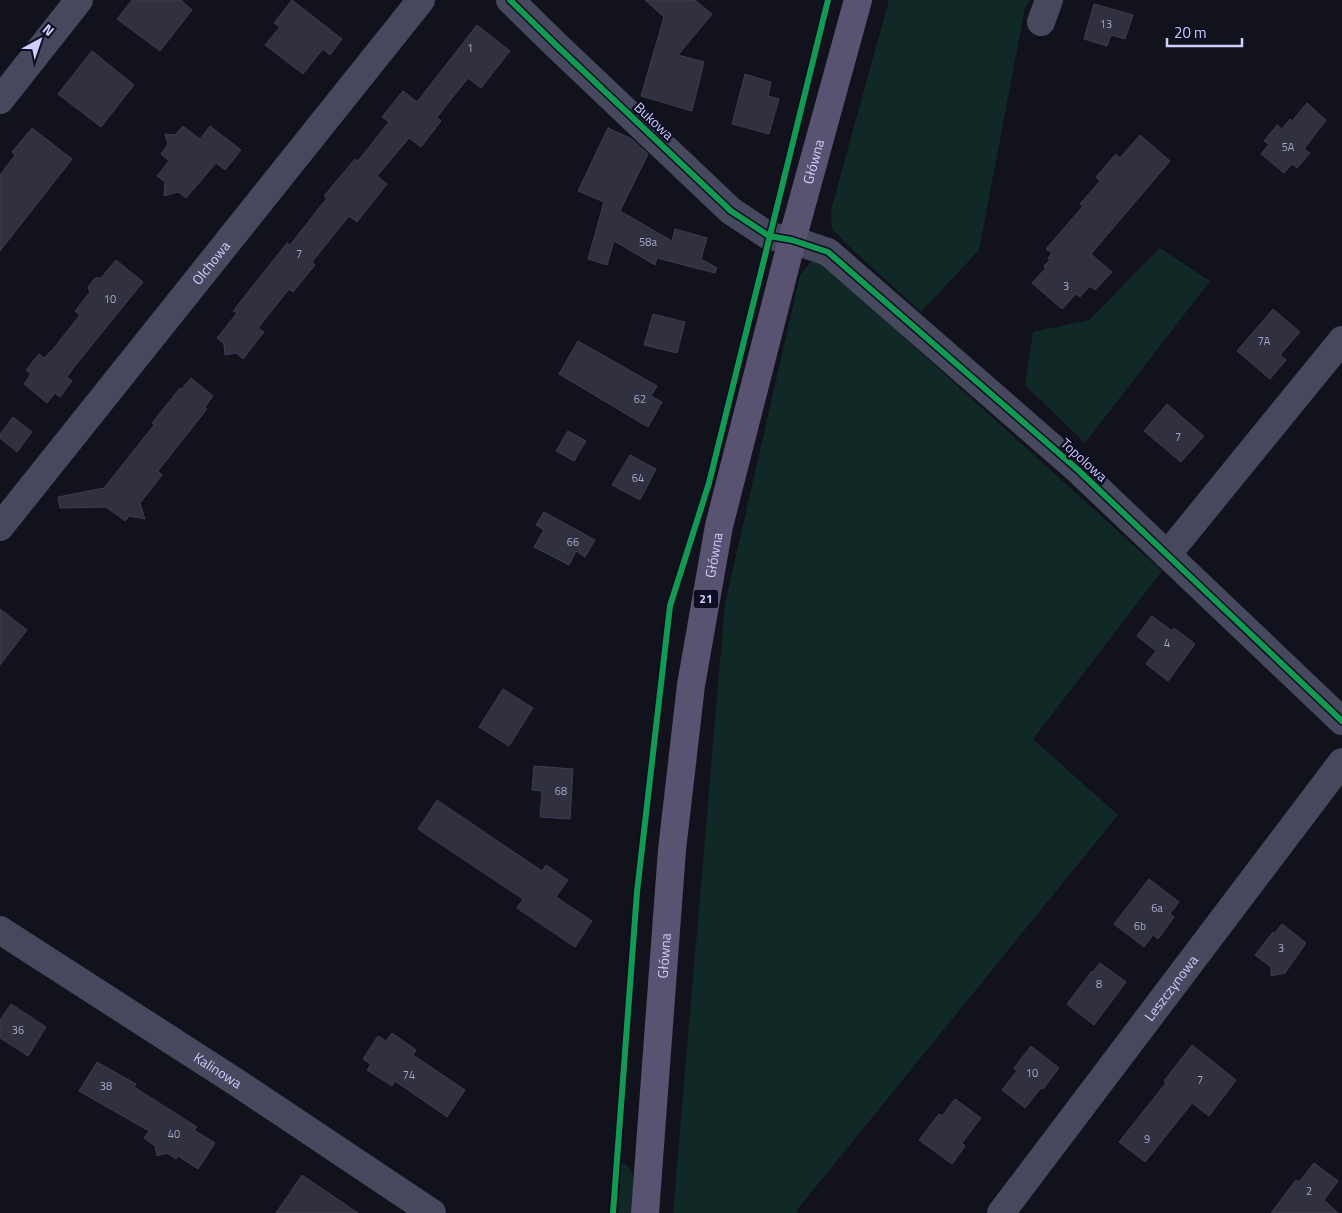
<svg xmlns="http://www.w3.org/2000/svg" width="1342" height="1213" font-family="'Titillium Web',sans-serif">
<rect width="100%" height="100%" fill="#12121d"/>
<g fill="#102826">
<polygon points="889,0 1030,0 1025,8 979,250 921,312 844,242 832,228 831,210"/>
<polygon points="1160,248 1210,281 1085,443 1025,385 1033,332 1089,320"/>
<polygon points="822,259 876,312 1162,571 1033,739 1118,815 797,1210 797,1213 673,1213 725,604 800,275 811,262"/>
<path d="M621,1162C641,1172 634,1195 632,1213H618Z"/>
</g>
<g fill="#30303f" stroke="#3c3c51">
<polygon points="132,0 181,0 192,10 160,51 117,19"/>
<polygon points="292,0 342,39 330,55 323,49 303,74 265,45 280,27 274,23"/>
<polygon points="645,0 695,0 712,14 678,55 704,62 692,111 641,96 664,17"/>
<polygon points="1094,4 1133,15 1125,39 1111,35 1107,46 1084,39"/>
<polygon points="477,25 510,51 481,88 468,78 437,117 441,121 421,147 409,138 377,176 387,184 357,222 349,216 312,262 315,265 293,292 289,289 258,328 264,332 243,359 236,353 225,355 224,344 217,338 237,313 233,311 287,243 290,245 327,198 324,196 355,159 358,161 389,122 382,117 403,91 417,102"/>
<polygon points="92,51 134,85 101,127 58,94"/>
<polygon points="745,74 771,82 768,96 779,99 769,134 732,124"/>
<polygon points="1307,103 1326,120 1304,149 1310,153 1297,168 1292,164 1284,173 1261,154 1269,144 1264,141 1277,125 1282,129 1290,119 1292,121"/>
<polygon points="183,126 200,139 210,126 241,150 225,170 216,163 186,198 178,192 164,196 165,182 157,176 169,161 161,154 168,144 165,134 175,135"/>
<polygon points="32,128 72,159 0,251 0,175 15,155 12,152"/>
<polygon points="608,128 632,139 648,154 620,211 672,241 675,229 707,238 701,259 717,268 715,273 657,258 655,265 614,241 607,265 588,259 604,202 578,191"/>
<polygon points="1140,135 1170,161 1091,254 1112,272 1095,290 1090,286 1080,297 1076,294 1062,309 1032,283 1046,268 1044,266 1050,260 1048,258 1052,253 1046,249 1083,206 1080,204 1100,181 1096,177 1116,154 1120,158"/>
<polygon points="116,260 143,282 74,367 67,377 72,381 60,397 55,393 47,403 24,384 31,374 26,370 39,354 44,358 53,349 80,315 75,311 90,292 88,287 95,278 101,278"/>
<polygon points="1273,309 1300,332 1280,355 1286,360 1270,379 1237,351"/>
<polygon points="653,314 685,322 677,353 644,345"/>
<polygon points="578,341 657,386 651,396 662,402 648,427 559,374"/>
<polygon points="191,378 213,396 205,407 207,409 158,471 162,475 140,503 145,519 129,516 125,521 106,507 60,508 58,497 104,488 154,425 152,423 180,388 182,389"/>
<polygon points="1167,404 1204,436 1181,462 1144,431"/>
<polygon points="13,417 32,432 17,452 0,438 0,434"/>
<polygon points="568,431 586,441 574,461 556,451"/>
<polygon points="630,455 656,469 640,500 612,485"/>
<polygon points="544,512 595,540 585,557 576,551 569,565 534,547 544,530 536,525"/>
<polygon points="0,609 27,630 0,665"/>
<polygon points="1152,616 1172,631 1174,628 1195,644 1168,681 1146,664 1156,651 1137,636"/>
<polygon points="503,689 533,708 509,746 479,727"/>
<polygon points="534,766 573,769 570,819 540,817 542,791 532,790"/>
<polygon points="437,800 542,871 546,865 568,880 556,897 592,921 575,947 517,908 523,899 418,829"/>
<polygon points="1149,879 1179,902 1170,914 1174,917 1158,939 1153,935 1144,947 1114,924"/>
<polygon points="1282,924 1306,943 1285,973 1271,976 1271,967 1255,955 1273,932 1274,934"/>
<polygon points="1100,963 1126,982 1094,1025 1067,1004 1092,971 1093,972"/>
<polygon points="11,1004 46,1027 28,1056 0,1038 0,1020"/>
<polygon points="392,1033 416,1050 413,1055 465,1090 447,1117 395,1081 392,1086 367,1070 371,1064 363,1059 378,1036 386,1041"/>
<polygon points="1192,1045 1236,1080 1209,1116 1192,1103 1145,1162 1119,1142 1166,1083 1164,1081"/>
<polygon points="1031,1046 1059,1068 1043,1089 1041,1088 1025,1108 1002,1090 1017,1071 1014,1068"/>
<polygon points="97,1062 136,1084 134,1087 197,1127 194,1130 215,1143 198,1169 178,1156 176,1159 167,1153 157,1156 155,1146 144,1138 149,1131 79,1091"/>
<polygon points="955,1099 981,1118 962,1143 965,1146 952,1164 919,1140 939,1114 942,1116"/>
<polygon points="1314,1163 1338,1181 1324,1200 1338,1213 1271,1213 1296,1180 1299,1182"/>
<polygon points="302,1175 358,1213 276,1213"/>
</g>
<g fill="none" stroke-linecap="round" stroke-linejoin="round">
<g stroke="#46485e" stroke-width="28">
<polyline points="510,0 556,45 731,211 769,236 792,240 828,252 1077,469 1342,721"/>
<polyline points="1041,22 1049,0"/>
<polyline points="0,100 79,0"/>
<path id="s1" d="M0,527L421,0"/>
<polyline points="1167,555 1342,340"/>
<path id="s2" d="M0,930L239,1084L432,1213"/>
<path id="s3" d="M1001,1213L1342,762"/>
</g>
<path stroke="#595371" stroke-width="28" id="s4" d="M645,1213L672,850L691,685L719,526L792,240L858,0"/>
<defs>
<g id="cycleway">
<polyline points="510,0 556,45 731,211 769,236 792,240 828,252 1077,469 1342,721"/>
<polyline points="613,1213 637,892 670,606 709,483 828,0"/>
</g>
</defs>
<use href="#cycleway" stroke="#0e0d22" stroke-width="9"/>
<use href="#cycleway" stroke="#139951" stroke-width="6"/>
</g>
<g text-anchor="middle" stroke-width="5" stroke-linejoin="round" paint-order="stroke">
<g font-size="11" fill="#a6a7cf">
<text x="1106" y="28">13</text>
<text x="470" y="52">1</text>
<text x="1288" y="151">5A</text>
<text x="648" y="246">58a</text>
<text x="299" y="258">7</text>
<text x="1066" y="290">3</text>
<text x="110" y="303">10</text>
<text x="1264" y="345">7A</text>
<text x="640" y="403">62</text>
<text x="1178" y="441">7</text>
<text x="638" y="482">64</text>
<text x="573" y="546">66</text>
<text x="1167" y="647">4</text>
<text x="561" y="795">68</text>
<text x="1157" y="912">6a</text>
<text x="1140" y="930">6b</text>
<text x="1281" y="952">3</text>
<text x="1099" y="988">8</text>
<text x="18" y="1034">36</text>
<text x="1032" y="1077">10</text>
<text x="409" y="1079">74</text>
<text x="1200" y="1084">7</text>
<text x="106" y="1090">38</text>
<text x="174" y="1138">40</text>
<text x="1147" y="1143">9</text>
<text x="1309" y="1195">2</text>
</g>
<rect fill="#0e0d22" stroke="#9495bd" stroke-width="1" x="693.5" y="589.5" width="25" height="19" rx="4"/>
<g font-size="12" font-weight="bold" fill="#cecfff">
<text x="706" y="603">21</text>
</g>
<g font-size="14" fill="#cecfff" stroke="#0e0d22">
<text transform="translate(654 121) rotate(43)" y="5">Bukowa</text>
<text dy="5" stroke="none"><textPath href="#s4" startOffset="1068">Główna</textPath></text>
<text dy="5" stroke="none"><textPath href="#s1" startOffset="338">Olchowa</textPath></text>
<text transform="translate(1084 460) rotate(42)" y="5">Topolowa</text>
<text dy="5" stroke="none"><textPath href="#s4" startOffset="662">Główna</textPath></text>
<text dy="5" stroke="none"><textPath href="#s4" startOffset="258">Główna</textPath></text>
<text dy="5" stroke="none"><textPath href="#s3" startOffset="282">Leszczynowa</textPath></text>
<text dy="5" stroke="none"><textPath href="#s2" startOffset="259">Kalinowa</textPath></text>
</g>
</g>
<g transform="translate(40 40) rotate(40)" stroke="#0e0d22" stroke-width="4" paint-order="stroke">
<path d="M0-4L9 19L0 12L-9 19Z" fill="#cecfff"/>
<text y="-8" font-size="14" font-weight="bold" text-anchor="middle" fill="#cecfff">N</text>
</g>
<path d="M1167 38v8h75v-8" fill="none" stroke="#cecfff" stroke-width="2.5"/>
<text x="1174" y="38" font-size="15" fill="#cecfff" stroke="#0e0d22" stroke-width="4" paint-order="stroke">20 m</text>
</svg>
